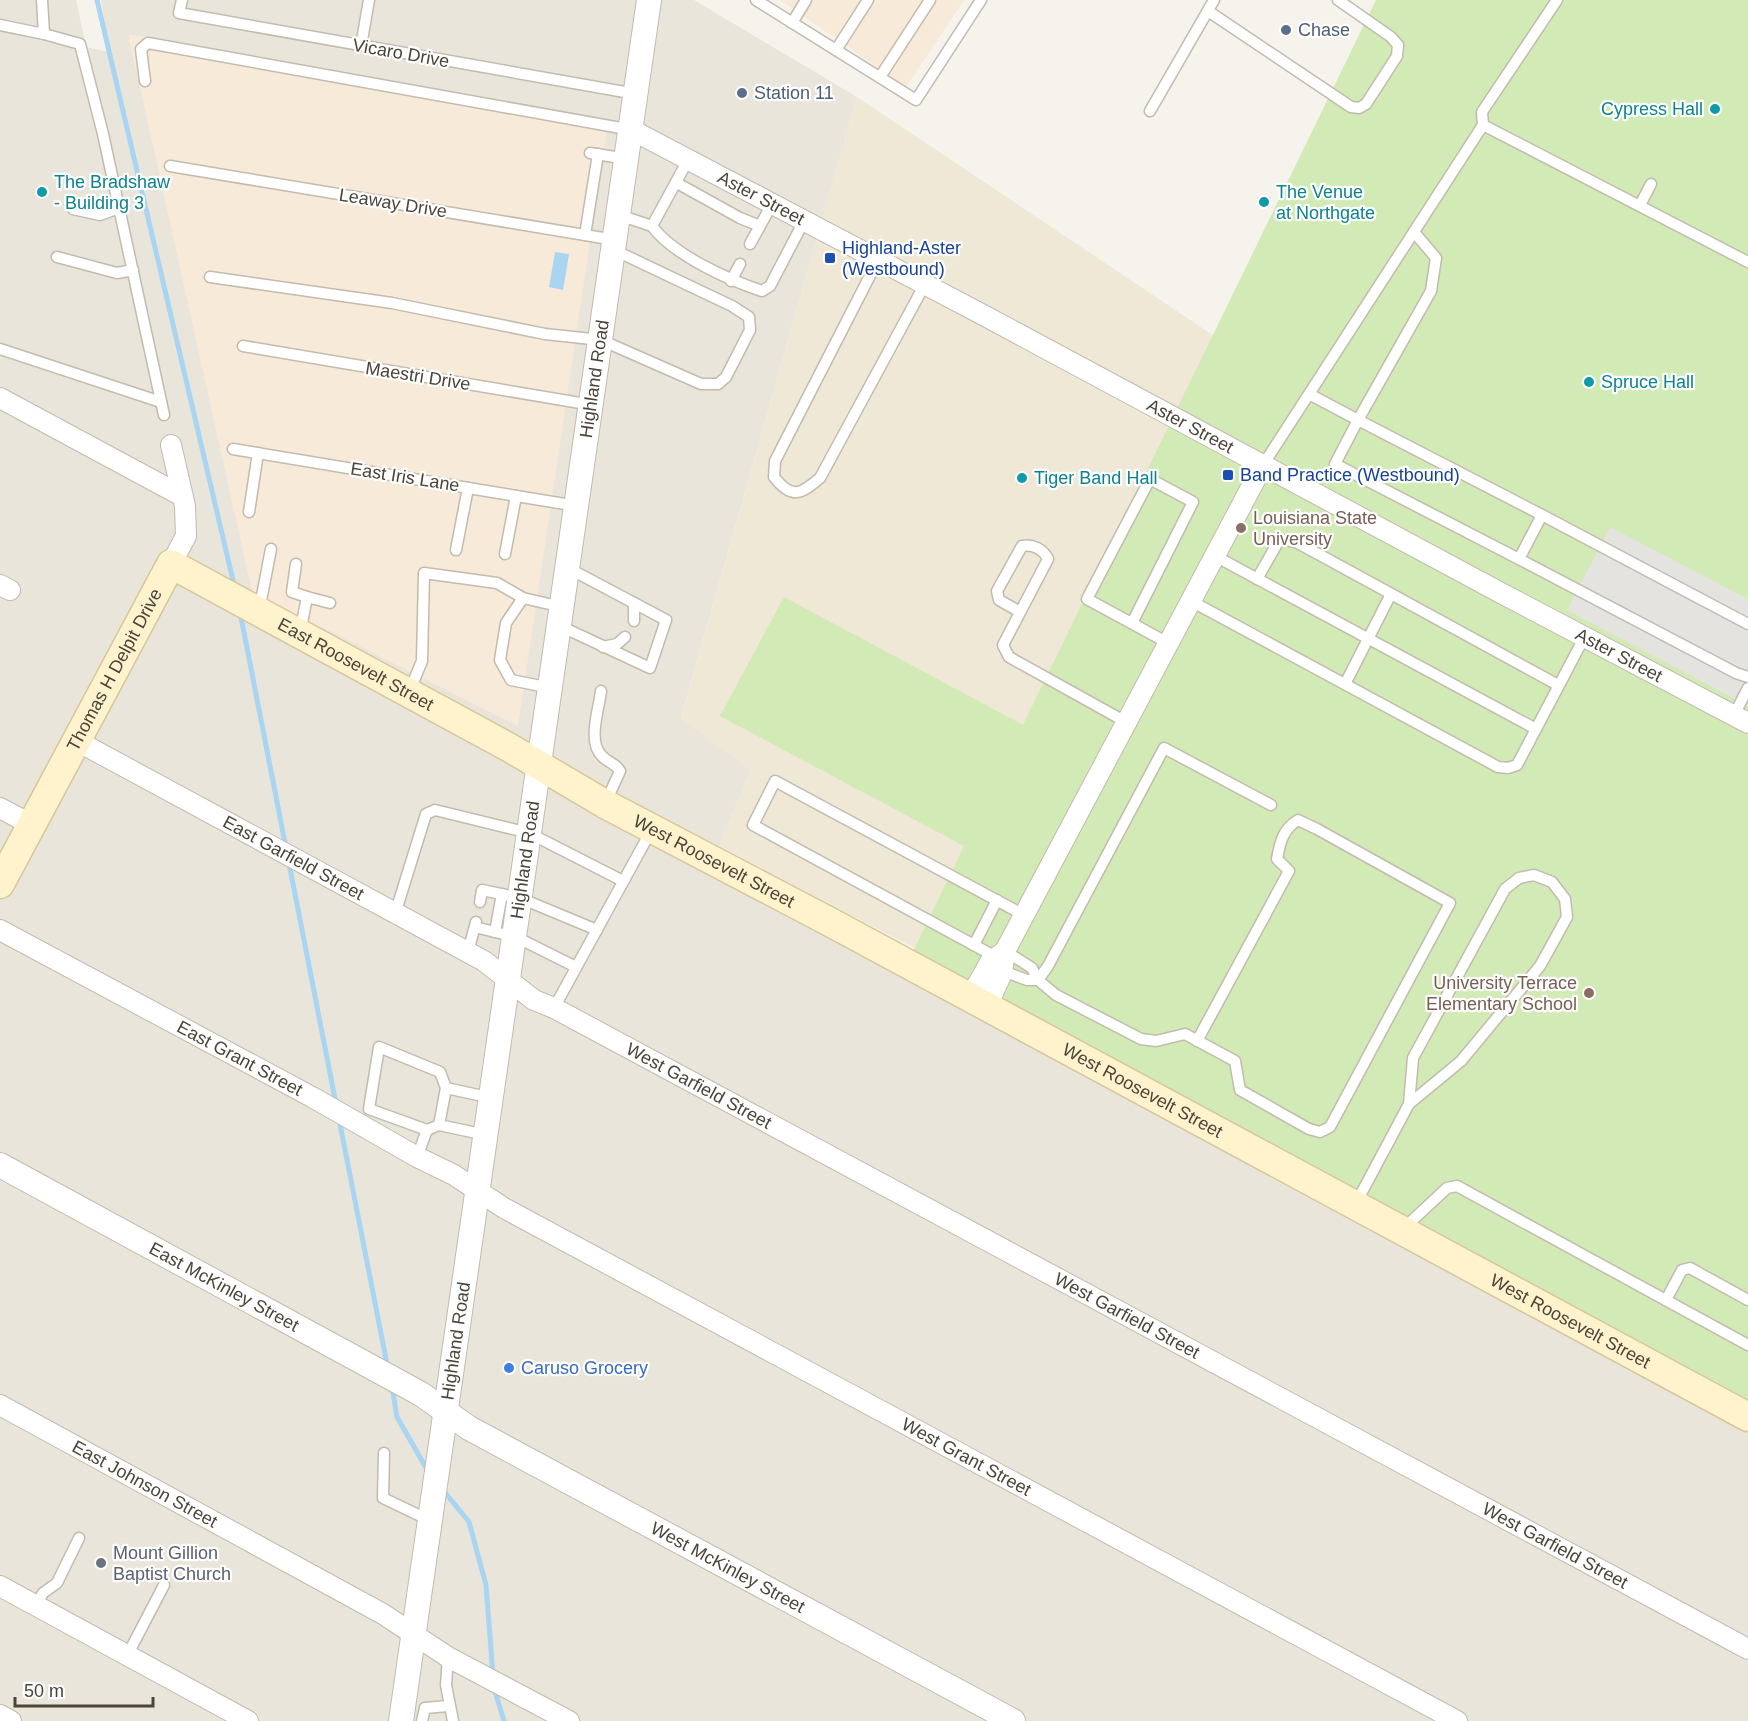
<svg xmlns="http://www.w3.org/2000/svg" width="1748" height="1721" font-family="Arial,sans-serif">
<rect width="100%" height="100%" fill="#f6f3ec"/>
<polygon fill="#eae5da" points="0,0 76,0 86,47 109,52 101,0 694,0 857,97 681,718 751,770 719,846 1748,1403 1748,1721 0,1721"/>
<g fill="#f7ead8">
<polygon points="780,0 964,0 906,87"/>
<polygon points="128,34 608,121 518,726 252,592"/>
</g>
<polygon fill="#efe8d6" points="1748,0 1338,1169 719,846 751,770 681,719 857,97 1268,372"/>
<polygon fill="#d2eab5" points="1376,0 1748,0 1748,1418 907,964 964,846 720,716 784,597 1023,725"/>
<polygon fill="#e5e3e0" points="1610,527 1748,599 1748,706 1567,610"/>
<polygon fill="#a9d4f2" points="555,252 569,254 563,290 549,287"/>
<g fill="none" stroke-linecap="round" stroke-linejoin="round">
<g stroke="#a9d4f2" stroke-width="5">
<polyline points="97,0 235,589"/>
<polyline points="240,612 286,848"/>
<polyline points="289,863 336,1104"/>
<polyline points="339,1119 388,1369"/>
<polyline points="392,1387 397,1417 429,1473"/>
<polyline points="443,1490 469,1522 486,1585 493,1676"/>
<polyline points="494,1688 504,1721"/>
</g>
<defs>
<g id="service">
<polyline points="42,0 44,34 80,44 103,134 164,415"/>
<polyline points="182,0 179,13 636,94"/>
<polyline points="756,0 916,100 981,0"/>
<polyline points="1208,11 1351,107 1359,108 1366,104 1397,56 1398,45 1391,37 1338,0"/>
<polyline points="792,23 806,0"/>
<polyline points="0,25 44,34"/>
<polyline points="361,46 369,0"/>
<polyline points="836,50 868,0"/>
<polyline points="880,77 930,0"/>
<polyline points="145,81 141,49 148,43 632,130"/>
<polyline points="1150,111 1214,0"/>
<polyline points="1483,125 1748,262"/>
<polyline points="590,153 627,159"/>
<polyline points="170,166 615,240"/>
<polyline points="677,183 740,218 760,226"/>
<polyline points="1640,205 1651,184"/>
<polyline points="73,209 100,215 119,208"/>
<polyline points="619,215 652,226 688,160"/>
<path d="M652,226C673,255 729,280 762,291L770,286L804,221"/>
<polyline points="585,235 598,154"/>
<polyline points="750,244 772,204"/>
<polyline points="57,257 117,273 133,270"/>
<path d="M878,260L775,461L774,477C792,500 801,494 820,478L925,284"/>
<polyline points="210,277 392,303 545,334 601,340 701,384 718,384 726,377 750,330 749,317 732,306 614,250"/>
<polyline points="731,281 740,264"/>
<polyline points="243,346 592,405"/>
<polyline points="0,349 161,402"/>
<polyline points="1309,394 1358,420 1431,291 1436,258 1414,232"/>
<polygon points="1358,420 1542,515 1519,559 1335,464"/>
<polyline points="233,449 577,506"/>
<polyline points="1263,465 1483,125 1482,112 1557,0"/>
<polyline points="249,512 258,453"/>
<polyline points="1542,515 1748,624"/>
<polyline points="456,550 468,488"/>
<polyline points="505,554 516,496"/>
<polyline points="1215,556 1536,729"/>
<polyline points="1519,559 1736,673 1748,677"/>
<polyline points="296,564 292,592 307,597"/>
<polyline points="1257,579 1278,542 1287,540 1298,543 1558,685"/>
<polyline points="523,598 506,623 500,660 511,680 551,688"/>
<polyline points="1191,601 1498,767 1508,768 1517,765 1585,636"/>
<polyline points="634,603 634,621"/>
<polyline points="259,611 271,549"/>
<path d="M1020,612L999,600L997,591L1022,546C1033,544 1043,549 1048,559L1003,645L1009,657L1126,722"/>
<polyline points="1132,623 1193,502 1150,479 1087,599 1168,643"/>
<polyline points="560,626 650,668 666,620 568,568"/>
<polyline points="300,633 307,597 330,603"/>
<polyline points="603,647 617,644 625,637"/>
<polyline points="1345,684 1391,594"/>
<path d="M601,691C599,709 587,742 602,756C608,763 613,761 620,771L605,804"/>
<polyline points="409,692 422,661 424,573 497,583 523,598 562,607"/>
<polyline points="1734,715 1748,688"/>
<polyline points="480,902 482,890 520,898 597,930"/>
<polyline points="395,914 426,814 435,810 529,833 623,881"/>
<polyline points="475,927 495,932 502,894"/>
<polyline points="495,932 516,937 576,967"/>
<polyline points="974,945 997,900"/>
<polyline points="468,952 476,922"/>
<polyline points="996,957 753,825 775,781 1024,915"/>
<polyline points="1003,971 1027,980 1038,980 1032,968 1005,951"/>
<polyline points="554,1008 652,829"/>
<path d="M1197,1041L1289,871L1277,859C1280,842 1283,829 1298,820L1317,829L1450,903L1330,1127L1320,1132L1309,1129L1240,1090L1235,1061L1185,1034L1156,1041L1141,1039L1056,995L1038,980L1048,966L1164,748L1271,805"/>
<polyline points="446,1088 492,1098"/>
<polyline points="439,1125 446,1088 440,1072 379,1047 369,1109 427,1130 439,1125 486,1135"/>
<polyline points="417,1157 427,1130"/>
<polyline points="1355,1205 1409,1104 1461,1061 1540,966 1567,917 1565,899 1552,882 1534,875 1519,878 1505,889 1413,1058 1409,1104"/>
<polyline points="1403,1229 1447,1188 1457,1186 1748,1345"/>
<polyline points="1666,1300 1682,1270 1690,1268 1748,1300"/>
<polyline points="384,1453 383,1498 431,1521"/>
<polyline points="36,1605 43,1593 57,1583 79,1538"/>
<polyline points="128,1654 164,1585"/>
<polyline points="448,1657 446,1685 453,1721"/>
<polyline points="422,1721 425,1708 448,1706"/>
</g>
<g id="minor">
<path id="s1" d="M632,130L987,317L1501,593L1748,723"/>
<polyline points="0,398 182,496"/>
<polyline points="171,445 185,506 186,536 171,564"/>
<polyline points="0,585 10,590"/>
<path id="s2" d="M77,741L484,961L534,1000L554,1008L1748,1649"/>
<polyline points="0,808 32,825"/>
<path id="s3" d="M0,930L312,1097L417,1157L454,1175L504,1208L1457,1721"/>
<polyline points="970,998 990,962 1005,951"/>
<polyline points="987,1006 1002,973 1005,951 1263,465"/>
<path id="s4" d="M0,1405L383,1614L448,1657L569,1721"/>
<polyline points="0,1586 248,1721"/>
<polyline points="0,1715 11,1721"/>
</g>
<g id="tertiary">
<path id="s5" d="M0,1165L421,1394L469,1428L1013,1721"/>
<path id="s6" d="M401,1721L649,0"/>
</g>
<g id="secondary">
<path id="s7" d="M0,884L171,564L510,748L605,804L830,922L1748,1417"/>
</g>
</defs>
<use href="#service" stroke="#c2bbae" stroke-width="13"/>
<use href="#minor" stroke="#c2bbae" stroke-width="22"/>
<use href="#tertiary" stroke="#c2bbae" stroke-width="26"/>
<use href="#secondary" stroke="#d6c79b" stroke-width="31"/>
<use href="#service" stroke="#fff" stroke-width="10"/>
<use href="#minor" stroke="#fff" stroke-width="20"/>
<use href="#tertiary" stroke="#fff" stroke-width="24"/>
<use href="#secondary" stroke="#fff3cd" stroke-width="28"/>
</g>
<g fill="#5c6f8a" stroke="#fff" stroke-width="2">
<circle cx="1286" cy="30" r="6"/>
<circle cx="742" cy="93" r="6"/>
</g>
<g fill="#0f9aa8" stroke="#fff" stroke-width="2">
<circle cx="1715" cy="109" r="6"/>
<circle cx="42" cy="192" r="6"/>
<circle cx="1264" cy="202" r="6"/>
<circle cx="1589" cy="382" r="6"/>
<circle cx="1022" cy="478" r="6"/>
</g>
<g fill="#1a4fb4" stroke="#fff" stroke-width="2">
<rect x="824" y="252" width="12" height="12" rx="3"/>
<rect x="1222" y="469" width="12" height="12" rx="3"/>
</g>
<g fill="#8d6e63" stroke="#fff" stroke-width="2">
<circle cx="1241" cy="528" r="6"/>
<circle cx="1589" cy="993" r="6"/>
</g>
<circle fill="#3f7fe0" stroke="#fff" stroke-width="2" cx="509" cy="1368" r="6"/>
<circle fill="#6b7280" stroke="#fff" stroke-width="2" cx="101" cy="1563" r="6"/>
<g text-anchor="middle" stroke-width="4.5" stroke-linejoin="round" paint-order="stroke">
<g font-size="18" fill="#4e5e75" stroke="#fff" text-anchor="start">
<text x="1298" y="36">Chase</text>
<text x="754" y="99">Station 11</text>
</g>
<g font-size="18" fill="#4b4439" stroke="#fff">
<text transform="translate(401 53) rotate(10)" y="6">Vicaro Drive</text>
<text dy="6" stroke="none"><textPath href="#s1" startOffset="146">Aster Street</textPath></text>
<text transform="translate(393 203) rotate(9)" y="6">Leaway Drive</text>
<text transform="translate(418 376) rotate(9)" y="6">Maestri Drive</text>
<text dy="6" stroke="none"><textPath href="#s6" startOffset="1356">Highland Road</textPath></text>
<text dy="6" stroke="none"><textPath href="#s1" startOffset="632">Aster Street</textPath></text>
<text transform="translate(405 477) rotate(9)" y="6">East Iris Lane</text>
<text dy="6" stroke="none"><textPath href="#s1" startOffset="1118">Aster Street</textPath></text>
<text dy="6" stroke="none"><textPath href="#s7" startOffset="573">East Roosevelt Street</textPath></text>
<text dy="6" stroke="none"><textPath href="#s7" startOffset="243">Thomas H Delpit Drive</textPath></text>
<text dy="6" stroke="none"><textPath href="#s2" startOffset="246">East Garfield Street</textPath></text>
<text dy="6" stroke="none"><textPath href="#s6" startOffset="870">Highland Road</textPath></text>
<text dy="6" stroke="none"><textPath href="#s7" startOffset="982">West Roosevelt Street</textPath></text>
<text dy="6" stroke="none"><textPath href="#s3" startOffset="272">East Grant Street</textPath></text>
<text dy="6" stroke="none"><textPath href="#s2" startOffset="712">West Garfield Street</textPath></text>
<text dy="6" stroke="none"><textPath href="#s7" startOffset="1468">West Roosevelt Street</textPath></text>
<text dy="6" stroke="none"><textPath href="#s5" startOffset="255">East McKinley Street</textPath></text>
<text dy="6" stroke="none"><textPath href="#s2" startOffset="1198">West Garfield Street</textPath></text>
<text dy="6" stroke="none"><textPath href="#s7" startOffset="1954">West Roosevelt Street</textPath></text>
<text dy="6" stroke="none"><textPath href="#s6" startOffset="384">Highland Road</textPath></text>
<text dy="6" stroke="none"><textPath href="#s3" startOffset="1101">West Grant Street</textPath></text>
<text dy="6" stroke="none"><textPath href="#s4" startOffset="165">East Johnson Street</textPath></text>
<text dy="6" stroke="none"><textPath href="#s2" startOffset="1684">West Garfield Street</textPath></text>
<text dy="6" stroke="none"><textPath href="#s5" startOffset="832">West McKinley Street</textPath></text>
</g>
<g font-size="18" fill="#0d838f" stroke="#fff" text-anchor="start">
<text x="1703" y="115" text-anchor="end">Cypress Hall</text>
<text x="54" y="188">The Bradshaw<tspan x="54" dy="21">- Building 3</tspan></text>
<text x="1276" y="198">The Venue<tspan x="1276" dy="21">at Northgate</tspan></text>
<text x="1601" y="388">Spruce Hall</text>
<text x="1034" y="484">Tiger Band Hall</text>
</g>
<g font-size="18" fill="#164399" stroke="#fff" text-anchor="start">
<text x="842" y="254">Highland-Aster<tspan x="842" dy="21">(Westbound)</tspan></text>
<text x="1240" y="481">Band Practice (Westbound)</text>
</g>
<g font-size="18" fill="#785e54" stroke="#fff" text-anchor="start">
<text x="1253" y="524">Louisiana State<tspan x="1253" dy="21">University</tspan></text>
<text x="1577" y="989" text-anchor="end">University Terrace<tspan x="1577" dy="21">Elementary School</tspan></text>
</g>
<g font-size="18" fill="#366cbe" stroke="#fff" text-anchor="start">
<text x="521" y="1374">Caruso Grocery</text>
</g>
<g font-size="18" fill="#5b616d" stroke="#fff" text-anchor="start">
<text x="113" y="1559">Mount Gillion<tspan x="113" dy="21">Baptist Church</tspan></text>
</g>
</g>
<path d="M15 1697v9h138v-9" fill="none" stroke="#4b4439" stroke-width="3"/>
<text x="24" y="1697" font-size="18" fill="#4b4439" stroke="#ffffff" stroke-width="4.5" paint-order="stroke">50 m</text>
</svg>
